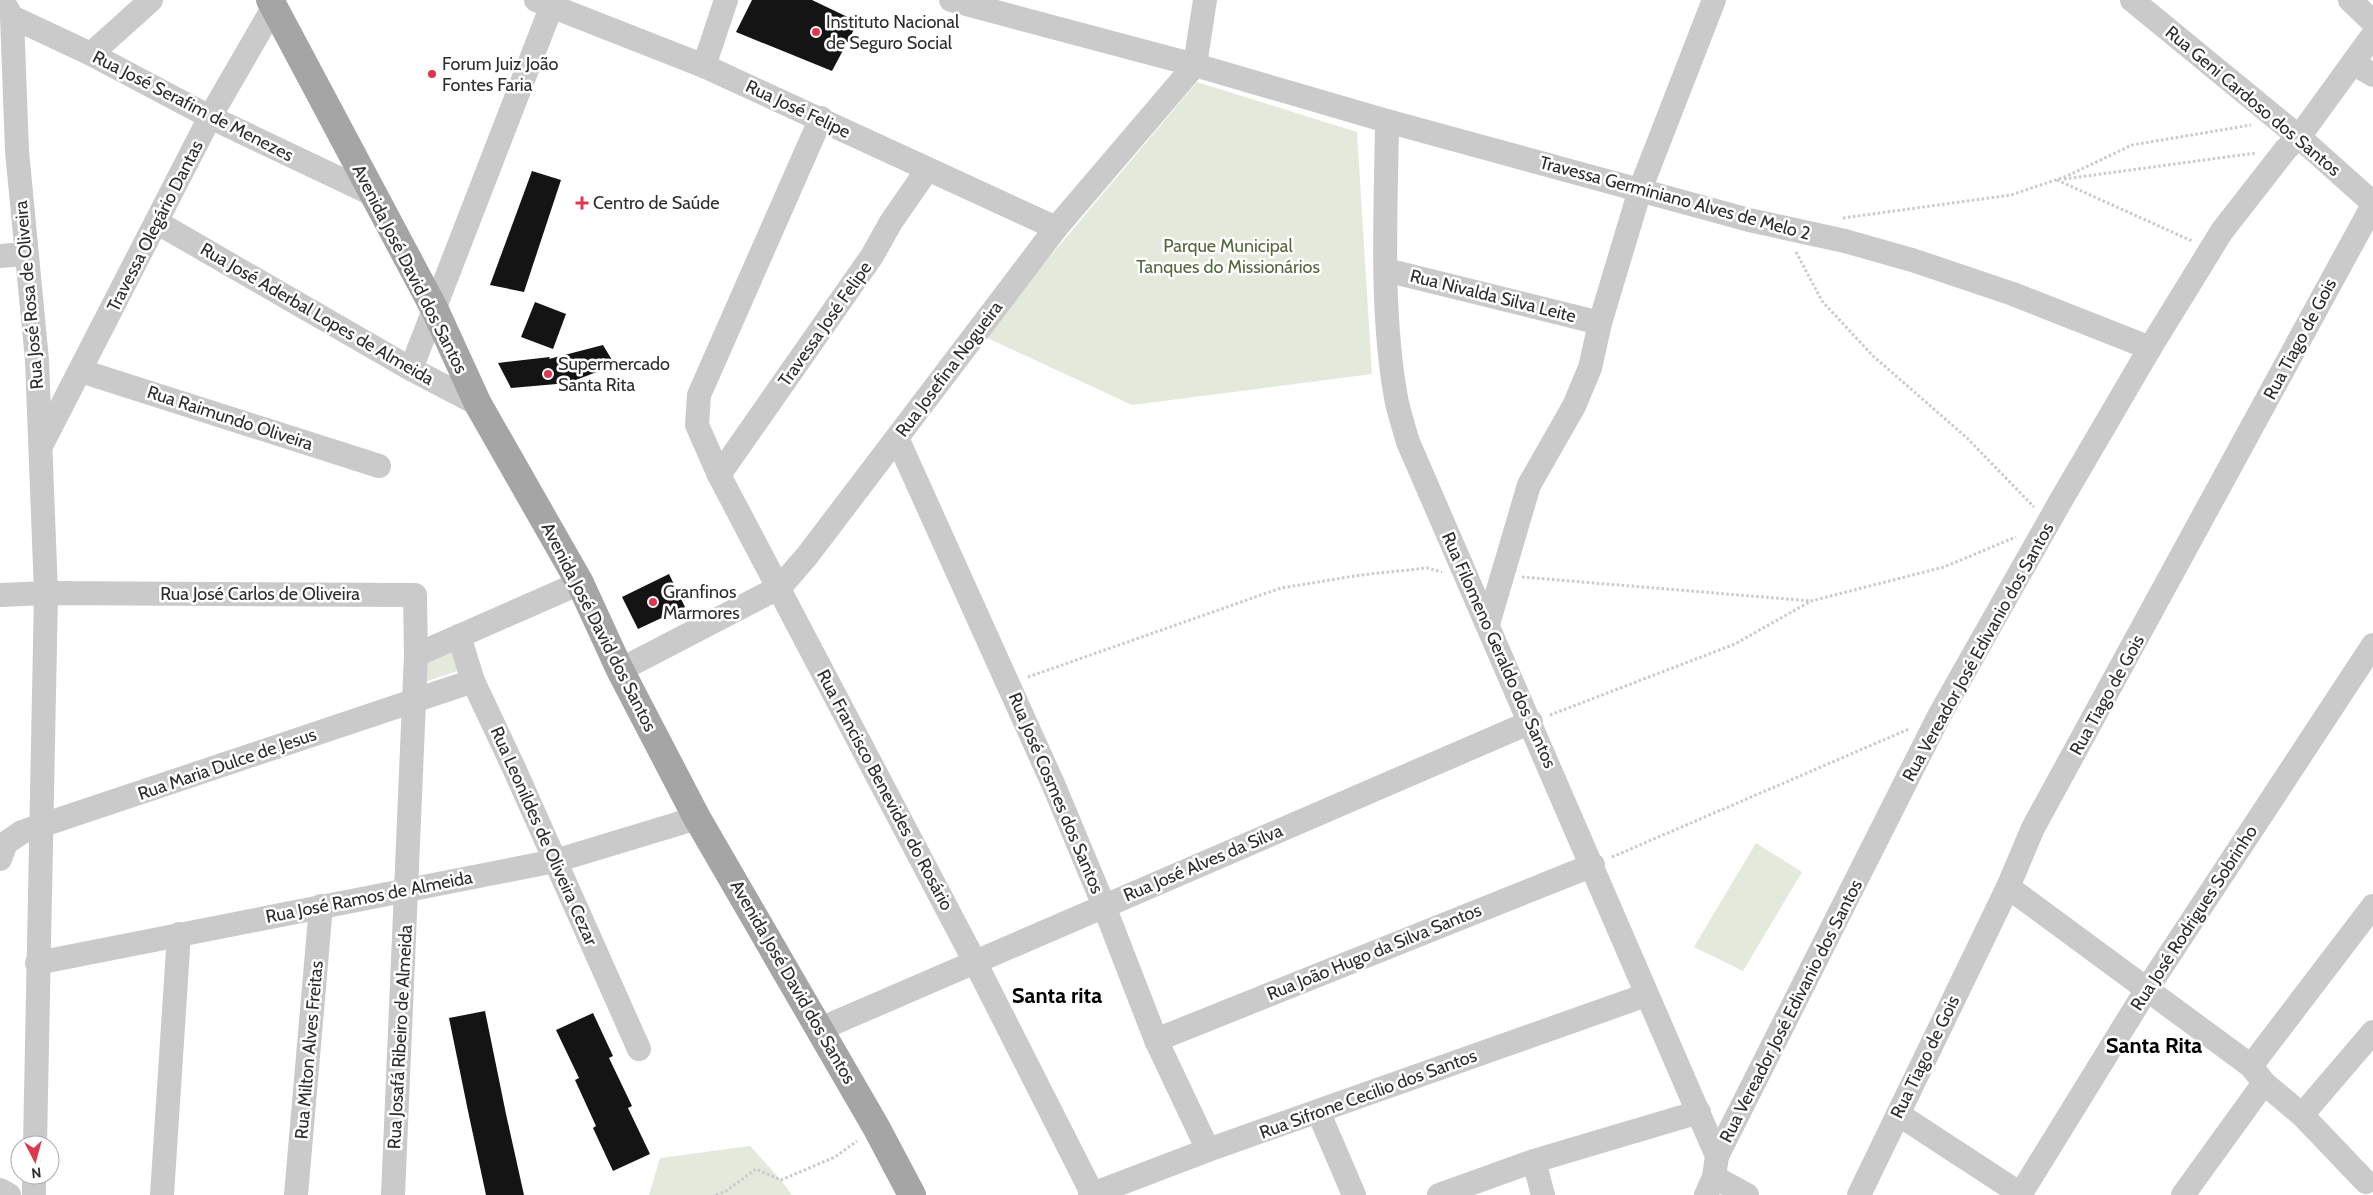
<svg xmlns="http://www.w3.org/2000/svg" width="2373" height="1195" font-family="Cabin,sans-serif">
<rect width="100%" height="100%" fill="#fff"/>
<g fill="#e4eadb">
<polygon points="1197,82 1357,132 1372,374 1132,405 983,336"/>
<polygon points="452,644 461,670 424,682 427,654"/>
<polygon points="1756,843 1802,872 1743,971 1694,947"/>
<polygon points="750,1146 781,1180 792,1195 649,1195 660,1158"/>
</g>
<g fill="#141414">
<polygon points="752,0 812,0 858,22 832,71 736,32"/>
<polygon points="532,171 561,180 524,292 490,285"/>
<polygon points="535,302 566,314 553,349 521,337"/>
<polygon points="603,345 615,365 568,383 511,388 498,363 550,357 549,359"/>
<polygon points="669,574 685,607 638,629 622,597"/>
<polygon points="485,1011 506,1114 524,1195 486,1195 468,1111 449,1018"/>
<polygon points="593,1013 613,1056 609,1058 632,1106 628,1108 650,1154 613,1171 593,1128 596,1126 575,1080 579,1078 556,1030"/>
</g>
<g fill="none" stroke-linecap="round" stroke-linejoin="round">
<g stroke="#cacaca" stroke-width="3" stroke-dasharray="2.5 2.5" stroke-linecap="butt">
<polyline points="2064,179 2256,153"/>
<polyline points="2057,180 2192,241"/>
<polyline points="1843,218 2011,195 2067,176 2132,145 2251,125"/>
<polyline points="1796,252 1822,301 1872,355 1967,438 2034,507"/>
<polyline points="1522,577 1811,601"/>
<polyline points="1028,677 1281,588 1361,575 1427,568 1442,572"/>
<polyline points="1550,715 1735,644 1811,601 1944,567 2016,537"/>
<polyline points="1612,857 1909,729"/>
<polyline points="716,1195 726,1191 756,1169 781,1180 835,1157 857,1141"/>
</g>
<g stroke="#cacaca" stroke-width="24">
<polyline points="2,0 12,17 17,151 37,360 46,593 35,1145"/>
<polyline points="536,0 704,66 1056,228"/>
<polyline points="951,0 1195,65 1387,121 1749,220 1845,241 1912,260 2013,294 2150,348"/>
<polyline points="2132,0 2299,137 2373,203"/>
<polyline points="2350,0 2373,22"/>
<polyline points="12,17 91,54 210,117 374,195"/>
<polyline points="91,54 151,0"/>
<polyline points="2353,63 2373,75"/>
<polyline points="704,66 726,0"/>
<polyline points="821,118 699,395 697,425 719,475 975,962 1093,1195"/>
<path d="M1387,121C1386,213 1380,307 1396,398C1399,413 1404,428 1408,442L1717,1156"/>
<polyline points="158,223 411,369 478,404"/>
<polyline points="0,256 25,254"/>
<polyline points="1386,270 1600,323"/>
<polyline points="411,369 554,0"/>
<polyline points="81,371 379,466"/>
<polyline points="897,438 1054,786 1104,906 1156,1040 1208,1150"/>
<polyline points="41,446 210,117 273,8"/>
<polyline points="719,475 872,256 891,222 927,170"/>
<polyline points="0,595 46,593 415,595 416,655 393,1195"/>
<polyline points="1488,624 1529,485 1574,406 1590,368 1600,323 1640,190 1714,0"/>
<polyline points="459,636 473,681 513,766 639,1049"/>
<polyline points="416,655 580,583"/>
<polyline points="620,670 780,587 807,556 1056,228 1195,65 1205,0"/>
<polyline points="0,859 6,843 22,832 473,681"/>
<polyline points="2008,887 2251,1066 2264,1083 2302,1115 2366,1182"/>
<polyline points="37,963 555,861 697,818"/>
<polyline points="820,1029 1531,722"/>
<polyline points="1156,1040 1593,865"/>
<polyline points="2251,1066 2373,906"/>
<polyline points="1318,1111 1354,1195"/>
<polyline points="1898,1114 2022,1195"/>
<polyline points="2302,1115 2373,1032"/>
<polyline points="1534,1161 1543,1195"/>
<polyline points="1714,1177 1747,1195"/>
<polyline points="0,1190 9,1195"/>
<polyline points="34,1195 34,1175"/>
<polyline points="162,1195 179,934"/>
<polyline points="296,1195 321,906"/>
<polyline points="1090,1195 1208,1150 1646,995"/>
<polyline points="1439,1195 1534,1161 1699,1112"/>
<polyline points="1706,1195 1714,1177 1717,1156 1939,716 2060,502 2150,348 2222,231 2286,149 2299,137 2373,35"/>
<polyline points="1859,1195 2008,887 2033,828 2373,205"/>
<polyline points="2020,1195 2147,989 2373,645"/>
<polyline points="2183,1195 2264,1083"/>
</g>
<polyline stroke="#a5a5a5" stroke-width="28" points="270,0 435,310 478,404 580,583 620,670 697,818 876,1127 912,1195"/>
</g>
<g fill="#de364e" stroke="#fff" stroke-width="2">
<circle cx="816" cy="32" r="5"/>
<circle cx="432" cy="74" r="5"/>
<path d="M579.5 195.5h5v5h5v5h-5v5h-5v-5h-5v-5h5z"/>
<circle cx="548" cy="374" r="5"/>
<circle cx="653" cy="602" r="5"/>
</g>
<g text-anchor="middle" stroke-width="5" stroke-linejoin="round" paint-order="stroke">
<g font-size="18" fill="#2d2d2d" stroke="#fff" text-anchor="start">
<text x="826" y="28">Instituto Nacional<tspan x="826" dy="21">de Seguro Social</tspan></text>
<text x="442" y="70">Forum Juiz João<tspan x="442" dy="21">Fontes Faria</tspan></text>
<text x="593" y="209">Centro de Saúde</text>
<text x="558" y="370">Supermercado<tspan x="558" dy="21">Santa Rita</tspan></text>
<text x="663" y="598">Granfinos<tspan x="663" dy="21">Marmores</tspan></text>
</g>
<g font-size="18" fill="#2d2d2d" stroke="#fff">
<text transform="translate(2253 101) rotate(40)" y="6">Rua Geni Cardoso dos Santos</text>
<text transform="translate(193 106) rotate(27)" y="6">Rua José Serafim de Menezes</text>
<text transform="translate(798 109) rotate(25)" y="6">Rua José Felipe</text>
<text transform="translate(1675 198) rotate(15)" y="6">Travessa Germiniano Alves de Melo 2</text>
<text transform="translate(155 226) rotate(-63)" y="6">Travessa Olegário Dantas</text>
<text transform="translate(410 269) rotate(63)" y="6">Avenida José David dos Santos</text>
<text transform="translate(29 295) rotate(-95)" y="6">Rua José Rosa de Oliveira</text>
<text transform="translate(1493 296) rotate(14)" y="6">Rua Nivalda Silva Leite</text>
<text transform="translate(317 314) rotate(30)" y="6">Rua José Aderbal Lopes de Almeida</text>
<text transform="translate(825 324) rotate(-55)" y="6">Travessa José Felipe</text>
<text transform="translate(2300 339) rotate(-62)" y="6">Rua Tiago de Gois</text>
<text transform="translate(949 369) rotate(-53)" y="6">Rua Josefina Nogueira</text>
<text transform="translate(230 418) rotate(18)" y="6">Rua Raimundo Oliveira</text>
<text x="260" y="600">Rua José Carlos de Oliveira</text>
<text transform="translate(599 627) rotate(63)" y="6">Avenida José David dos Santos</text>
<text transform="translate(1499 650) rotate(66)" y="6">Rua Filomeno Geraldo dos Santos</text>
<text transform="translate(1978 652) rotate(-61)" y="6">Rua Vereador José Edivanio dos Santos</text>
<text transform="translate(2107 695) rotate(-61)" y="6">Rua Tiago de Gois</text>
<text transform="translate(227 764) rotate(-19)" y="6">Rua Maria Dulce de Jesus</text>
<text transform="translate(885 790) rotate(62)" y="6">Rua Francisco Benevides do Rosário</text>
<text transform="translate(1056 793) rotate(67)" y="6">Rua José Cosmes dos Santos</text>
<text transform="translate(544 836) rotate(66)" y="6">Rua Leonildes de Oliveira Cezar</text>
<text transform="translate(1203 863) rotate(-23)" y="6">Rua José Alves da Silva</text>
<text transform="translate(369 897) rotate(-11)" y="6">Rua José Ramos de Almeida</text>
<text transform="translate(2194 918) rotate(-57)" y="6">Rua José Rodrigues Sobrinho</text>
<text transform="translate(1374 952) rotate(-22)" y="6">Rua João Hugo da Silva Santos</text>
<text transform="translate(793 982) rotate(60)" y="6">Avenida José David dos Santos</text>
<text transform="translate(1791 1011) rotate(-63)" y="6">Rua Vereador José Edivanio dos Santos</text>
<text transform="translate(400 1037) rotate(-87)" y="6">Rua Josafá Ribeiro de Almeida</text>
<text transform="translate(309 1050) rotate(-85)" y="6">Rua Milton Alves Freitas</text>
<text transform="translate(1925 1057) rotate(-64)" y="6">Rua Tiago de Gois</text>
<text transform="translate(1368 1094) rotate(-20)" y="6">Rua Sifrone Cecilio dos Santos</text>
</g>
<g font-size="18" fill="#53673d" stroke="#fff">
<text x="1228" y="252">Parque Municipal<tspan x="1228" dy="21">Tanques do Missionários</tspan></text>
</g>
<g font-size="22" font-weight="bold" fill="#000" stroke="#fff">
<text x="1057" y="1003">Santa rita</text>
<text x="2154" y="1053">Santa Rita</text>
</g>
</g>
<g transform="translate(35 1160) rotate(174)"><circle r="24" fill="#ffffff" stroke="#ababab"/>
<path d="M0-4L9 19L0 12L-9 19Z" fill="#de364e"/>
<text y="-8" font-size="14" font-weight="bold" text-anchor="middle" fill="#2d2d2d">N</text>
</g>
</svg>
